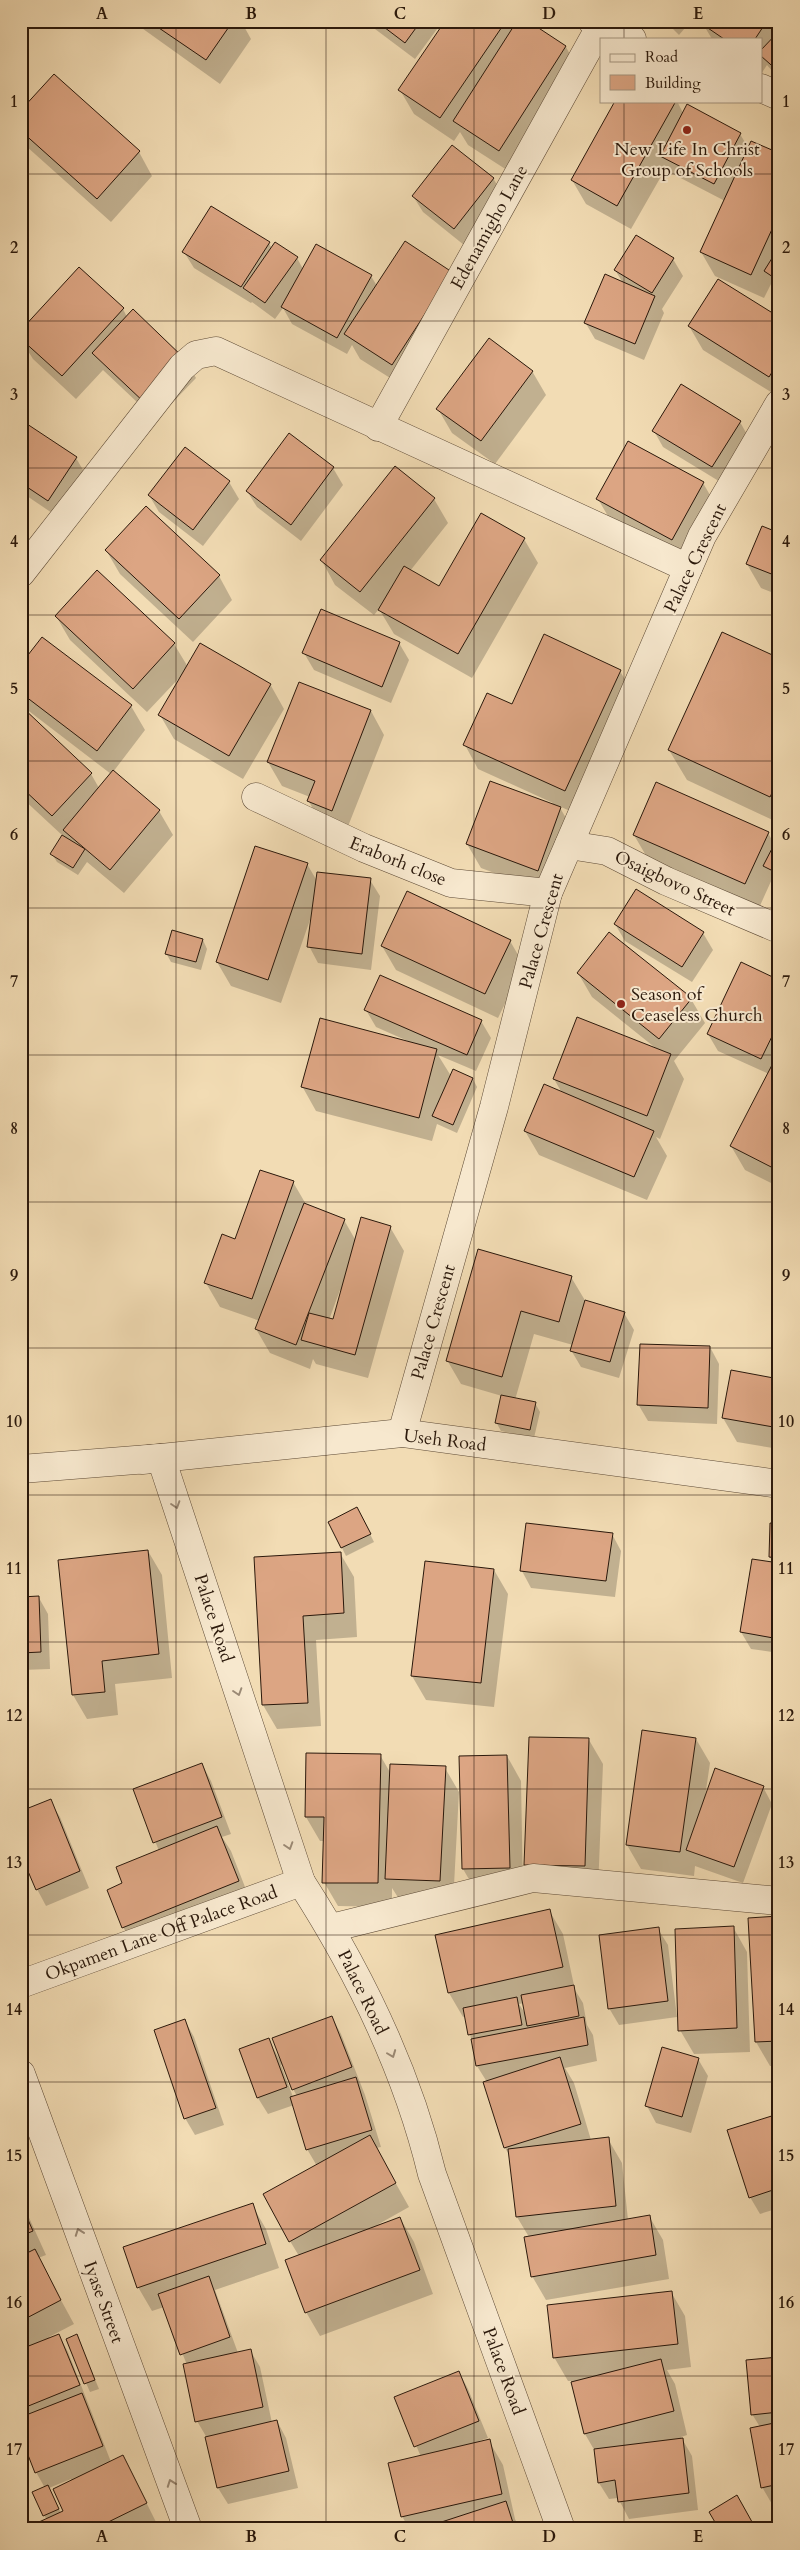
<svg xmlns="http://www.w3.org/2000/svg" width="800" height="2550" font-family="Cardo,serif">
<rect width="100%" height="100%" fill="#f2dcb4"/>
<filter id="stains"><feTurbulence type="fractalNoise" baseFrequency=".004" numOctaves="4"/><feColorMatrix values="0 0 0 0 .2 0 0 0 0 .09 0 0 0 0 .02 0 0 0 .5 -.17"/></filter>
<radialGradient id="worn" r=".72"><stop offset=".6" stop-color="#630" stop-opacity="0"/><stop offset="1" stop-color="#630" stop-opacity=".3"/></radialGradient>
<g fill="#0003" fill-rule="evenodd">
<polygon points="132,21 241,21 251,39 220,84"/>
<polygon points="248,21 256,21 252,25"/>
<polygon points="370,21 443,21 415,59 375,29"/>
<polygon points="447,21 510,21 514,28 566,47 579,71 513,174 468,145 460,132 454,141 414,114 400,90"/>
<polygon points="665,21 691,21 679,35"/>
<polygon points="705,21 779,21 779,79 767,65 761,74 761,39 712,39 703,24"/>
<polygon points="616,101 677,101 683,113 740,134 749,149 779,155 779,295 772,282 764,298 715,276 701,252 725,201 671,173 667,166 631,229 586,204 572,180"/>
<polygon points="21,111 139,152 152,176 111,222 26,146 21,137"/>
<polygon points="493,178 503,195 464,245 423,212 413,196"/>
<polygon points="269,243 272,249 297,258 303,269 371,276 377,286 452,272 406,388 360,359 352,345 347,354 292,324 283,308 275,319 252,302 251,303 194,268 184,252"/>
<polygon points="673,259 683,276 662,309 664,313 644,360 595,339 585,322 623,283 615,270"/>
<polygon points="123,309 127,317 186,361 196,378 156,420 103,370 76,399 33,359 21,340 21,332"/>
<polygon points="779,318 779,397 703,350 689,326"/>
<polygon points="532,371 546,395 495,464 452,433 438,409"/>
<polygon points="21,421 76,458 86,475 58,517 21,492"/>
<polygon points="740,422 749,438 722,483 663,447 654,431"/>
<polygon points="289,435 333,468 343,485 301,541 257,507 247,491"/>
<polygon points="185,448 229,482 239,499 203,546 159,512 149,495"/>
<polygon points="703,483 717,507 686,563 612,523 598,499"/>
<polygon points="434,499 448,523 410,571 439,587 524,539 538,563 472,678 394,634 379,609 374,615 335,585 322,561"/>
<polygon points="779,530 779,595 761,588 747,564"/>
<polygon points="106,550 219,576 232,600 193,642 120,574"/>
<polygon points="97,572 174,644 188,667 270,684 284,709 243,779 174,739 160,715 182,675 147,712 70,640 56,616"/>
<polygon points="42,639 131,706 145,730 113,772 159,811 173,835 124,893 87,862 78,875 57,862 52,854 63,836 21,797 21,708 91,774 99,788 111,774 21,705 21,666"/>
<polygon points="399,643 409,660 391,703 314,670 304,653"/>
<polygon points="779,660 779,823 687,780 669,750"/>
<polygon points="620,671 634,695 579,815 559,806 574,832 551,894 481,868 467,844 553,803 478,769 465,745 512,705"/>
<polygon points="371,711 384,735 345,834 322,825 308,800 310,797 282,786 268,762"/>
<polygon points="768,833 775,845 779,837 779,890 772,879 759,908 648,859 634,835"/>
<polygon points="307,864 317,881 370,880 380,896 371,970 318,963 309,946 311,917 281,1003 231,986 217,962"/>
<polygon points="615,924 703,933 713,950 692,982 625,941"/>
<polygon points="172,931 203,940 207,949 201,970 171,962 166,953"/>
<polygon points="510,941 524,965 498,1018 396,970 382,946"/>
<polygon points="578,973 691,999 705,1023 674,1061 684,1079 660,1139 656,1137 667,1156 647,1200 539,1155 525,1131 562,1093 554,1079 658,1050 592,997"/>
<polygon points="779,981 779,1059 775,1067 779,1070 779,1187 745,1170 731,1146 769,1074 718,1051 708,1034"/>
<polygon points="366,1010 481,1021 491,1038 476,1071 438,1055 451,1076 453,1071 473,1079 477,1087 457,1133 437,1124 432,1141 316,1111 302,1086 410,1042 376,1027"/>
<path d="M293,1182L307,1206L344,1220L356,1241L390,1227L404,1251L368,1378L316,1364L313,1359L310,1369L270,1353L256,1329L260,1321L220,1307L206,1283L236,1241ZM340,1290L342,1291L333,1321L329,1320Z"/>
<polygon points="571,1277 586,1302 624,1313 634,1330 619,1378 581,1367 571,1350 573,1345 534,1334 515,1400 535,1403 540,1412 534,1438 501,1431 496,1422 502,1396 461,1384 447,1360"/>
<polygon points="710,1347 719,1364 717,1424 648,1421 638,1404"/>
<polygon points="779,1380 779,1449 737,1442 723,1418"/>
<polygon points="361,1516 374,1542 346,1556 329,1522"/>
<polygon points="779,1525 779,1653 751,1649 741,1632 774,1564 770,1557"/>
<polygon points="612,1534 621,1551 615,1597 531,1588 522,1571"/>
<polygon points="148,1551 162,1575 172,1678 115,1684 118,1715 87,1719 73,1695 59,1561"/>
<polygon points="340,1553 354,1577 357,1637 316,1640 321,1726 277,1729 263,1705 255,1558"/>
<polygon points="494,1570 508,1594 494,1707 426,1700 412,1676"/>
<polygon points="21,1598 39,1598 48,1614 50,1669 21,1670"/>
<polygon points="696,1739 710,1763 705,1797 763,1787 772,1804 743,1883 695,1866 694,1876 641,1869 627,1845"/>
<polygon points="589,1740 603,1764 598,1890 539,1889 526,1865"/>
<polygon points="380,1755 391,1774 445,1768 459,1792 453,1904 401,1902 392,1888 392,1907 338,1906 324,1882 324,1841 320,1841 306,1817"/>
<polygon points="507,1756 521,1781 523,1892 477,1893 463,1869"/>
<polygon points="202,1764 211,1781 231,1834 222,1837 231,1851 252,1905 137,1951 123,1927 124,1884 159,1851 135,1790"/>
<polygon points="50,1801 60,1817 89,1888 46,1906 37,1889"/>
<path d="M549,1910L563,1934L575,1990L583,2003L587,2025L593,2035L597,2061L565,2068L574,2083L591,2140L608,2139L622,2163L628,2220L649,2216L663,2240L669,2279L546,2300L532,2276L529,2237L517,2217L511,2158L505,2148L485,2082H487L477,2066L466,2016L463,2017L449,1993L436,1936ZM524,2003L526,2015L519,2004Z"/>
<polygon points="779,1917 779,2066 770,2066 756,2042 750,1919"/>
<polygon points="733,1927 747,1952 750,2052 694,2054 680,2030"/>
<polygon points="658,1929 668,1945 677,2017 619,2025 609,2008"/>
<polygon points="21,1946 25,1960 21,1961"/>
<path d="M332,2017L341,2034L365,2095L381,2147L376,2148L409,2207L377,2225L400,2218L414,2242L433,2294L320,2336L306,2312L299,2256L290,2241L317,2166L307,2149L294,2105L268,2114L258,2098L241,2049L268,2039L280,2060ZM283,2064L293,2089L297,2096L293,2097L281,2065Z"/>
<polygon points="185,2021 194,2037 224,2125 195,2135 185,2118"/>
<polygon points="698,2059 708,2076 691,2133 656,2123 647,2106"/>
<polygon points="778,2116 779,2208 760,2214 750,2197"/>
<path d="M21,2200L46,2255L38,2258L74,2324L49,2337L50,2339L59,2335L68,2352L111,2462L123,2456L159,2528L157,2529H44L47,2520L44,2515L45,2488L36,2472L21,2434ZM71,2479L65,2511L61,2513L49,2488Z"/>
<polygon points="252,2205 266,2229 279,2268 215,2290 238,2353 250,2350 260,2367 272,2423 277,2421 286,2438 298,2488 228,2504 218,2488 207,2438 197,2421 187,2365 164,2307 152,2311 138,2287"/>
<polygon points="671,2292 685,2316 691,2367 667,2370 675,2384 687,2435 681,2437 692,2456 698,2510 629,2519 618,2498 609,2499 599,2483 596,2453 585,2434 571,2381 568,2381 554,2357"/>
<polygon points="77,2336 99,2389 90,2392 67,2339"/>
<polygon points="779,2358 779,2511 776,2511 762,2487 760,2427 752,2414"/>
<polygon points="459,2372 468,2389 488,2438 476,2442 489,2441 503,2465 515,2519 520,2529 409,2529 402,2516 421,2457 396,2398"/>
</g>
<g fill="#dca583" stroke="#2a180b">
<polygon points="153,21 233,21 206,60 159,28 160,26"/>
<polygon points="376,21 421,21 405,43"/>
<polygon points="445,21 506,21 440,118 398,90"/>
<polygon points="517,21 528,21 566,46 499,151 453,121"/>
<polygon points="704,21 767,21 755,39 724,39 702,24"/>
<polygon points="779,31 779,72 761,56 761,50"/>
<polygon points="54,74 140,151 97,199 21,131 21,110"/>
<polygon points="615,101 676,101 617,206 571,180"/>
<polygon points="687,104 741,133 714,184 660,156"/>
<polygon points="751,141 779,153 779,214 751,275 700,252"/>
<polygon points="452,145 494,178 454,229 412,196"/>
<polygon points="211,206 270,242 241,287 182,252"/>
<polygon points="636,235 674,258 652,293 614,270"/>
<polygon points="405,241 452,272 392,365 344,334"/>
<polygon points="275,242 298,257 265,303 243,288"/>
<polygon points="316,244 372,275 337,338 281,307"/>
<polygon points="779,247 779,281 764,271"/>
<polygon points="79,267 124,308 62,376 21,339 21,330"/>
<polygon points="605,274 655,296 635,344 584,323"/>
<polygon points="718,279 779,317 779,361 769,377 688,326"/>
<polygon points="133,309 187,361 146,404 92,353"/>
<polygon points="489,338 533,371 481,441 436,409"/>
<polygon points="681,384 741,421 712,467 652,431"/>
<polygon points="21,420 77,457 48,501 21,483"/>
<polygon points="289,433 334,467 291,525 246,491"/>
<polygon points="628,441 704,482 672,540 596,499"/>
<polygon points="185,447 230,481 193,530 148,495"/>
<polygon points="395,466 435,498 360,592 320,560"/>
<polygon points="146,506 220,575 179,619 105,550"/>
<polygon points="481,513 525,538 458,654 378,610 404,566 439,586"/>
<polygon points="762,526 777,532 779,527 779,577 746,564"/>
<polygon points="97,570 175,643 133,689 55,616"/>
<polygon points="321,609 400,642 382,687 302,653"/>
<polygon points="722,632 779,658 779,779 770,797 668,750"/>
<polygon points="544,634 621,670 565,791 463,745 487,693 512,704"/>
<polygon points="42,637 132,705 97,751 21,693 21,664"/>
<polygon points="200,643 271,684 229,756 158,715"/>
<polygon points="299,682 371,710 332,811 307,801 315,781 267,762"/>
<polygon points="21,706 92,773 52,816 21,787"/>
<polygon points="113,770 160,810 110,870 63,830"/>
<polygon points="490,781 561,807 538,871 466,844"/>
<polygon points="656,782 769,832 745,884 633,835"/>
<polygon points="62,835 85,849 73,868 50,854"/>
<polygon points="779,835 779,874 763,866"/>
<polygon points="255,846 308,863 268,980 216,962"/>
<polygon points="317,872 371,878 362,954 307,947"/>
<polygon points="636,889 704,932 682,967 614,924"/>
<polygon points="407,891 511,940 485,994 381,946"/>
<polygon points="172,930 203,939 196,962 165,954"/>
<polygon points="609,932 692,998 659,1039 577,973"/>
<polygon points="741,962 779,980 779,1022 761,1059 707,1034"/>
<polygon points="380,975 482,1020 467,1055 364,1010"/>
<polygon points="577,1017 671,1054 647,1116 553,1079"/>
<polygon points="320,1018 437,1049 419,1118 301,1087"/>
<polygon points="772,1065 779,1068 779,1171 730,1146"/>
<polygon points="453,1069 473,1078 453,1125 432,1116"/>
<polygon points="544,1084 654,1131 634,1177 524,1131"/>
<polygon points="260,1170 294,1181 252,1299 204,1283 222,1234 235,1239"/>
<polygon points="304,1203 345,1219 296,1345 255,1329"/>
<polygon points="361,1217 391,1226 355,1355 301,1340 309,1313 333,1319"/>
<polygon points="478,1249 572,1276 559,1322 521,1311 502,1377 446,1361"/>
<polygon points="585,1300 625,1312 610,1362 570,1351"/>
<polygon points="640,1344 710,1346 708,1408 637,1405"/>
<polygon points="731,1370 779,1379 779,1428 722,1418"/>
<polygon points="501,1395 536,1402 530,1430 495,1423"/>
<polygon points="357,1507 371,1534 341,1548 328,1522"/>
<polygon points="526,1523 613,1533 606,1581 520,1571"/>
<polygon points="770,1523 779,1524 779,1558 769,1557"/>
<polygon points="148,1550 159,1654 102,1661 105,1692 72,1695 58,1560"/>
<polygon points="341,1552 344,1613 303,1616 308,1703 262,1705 254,1557"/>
<polygon points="752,1559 779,1563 779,1639 740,1632"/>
<polygon points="425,1561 494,1569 481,1683 411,1676"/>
<polygon points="39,1596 41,1652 21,1653 21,1597"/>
<polygon points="642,1730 696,1738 680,1852 626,1845"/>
<polygon points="529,1737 589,1738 585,1866 524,1865"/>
<polygon points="306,1753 381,1754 378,1883 322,1883 324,1817 305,1817"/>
<polygon points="507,1755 510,1868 462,1869 459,1756"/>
<polygon points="202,1763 222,1817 153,1843 133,1789"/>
<polygon points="390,1764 446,1766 440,1881 385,1879"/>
<polygon points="715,1768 764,1786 734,1867 686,1850"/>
<polygon points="51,1799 80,1871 36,1890 21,1855 21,1811"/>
<polygon points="217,1826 239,1881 122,1928 107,1890 122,1883 116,1867"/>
<polygon points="550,1909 563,1967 448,1993 435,1935"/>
<polygon points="779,1916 779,2041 755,2042 748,1918"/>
<polygon points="734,1926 737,2028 678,2031 675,1929"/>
<polygon points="659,1927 668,2001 608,2009 599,1935"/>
<polygon points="574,1985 579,2016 527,2026 521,1995"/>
<polygon points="517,1997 522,2025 468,2035 463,2008"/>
<polygon points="332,2016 352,2067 292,2090 272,2038"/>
<polygon points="584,2017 588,2045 476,2066 471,2039"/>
<polygon points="185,2019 216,2108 184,2119 154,2030"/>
<polygon points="269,2038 287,2087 257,2098 239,2049"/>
<polygon points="662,2047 699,2058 682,2117 645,2106"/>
<polygon points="560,2057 581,2124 504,2148 483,2082"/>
<polygon points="356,2077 372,2130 306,2150 290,2097"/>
<polygon points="778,2114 779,2188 749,2198 727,2130"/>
<polygon points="370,2135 396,2183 289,2242 263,2194"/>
<polygon points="609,2137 616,2206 516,2217 508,2149"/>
<polygon points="253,2203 266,2244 137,2288 123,2247"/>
<polygon points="21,2204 33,2231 21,2236"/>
<polygon points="650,2215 656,2255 531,2277 524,2237"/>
<polygon points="400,2217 420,2270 305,2313 285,2260"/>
<polygon points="35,2249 61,2300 21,2321 21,2256"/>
<polygon points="209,2276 230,2337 180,2355 158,2294"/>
<polygon points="672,2291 678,2344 553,2358 547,2305"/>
<polygon points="59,2334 80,2385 21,2409 21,2349"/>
<polygon points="77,2334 95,2380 84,2384 66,2339"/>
<polygon points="251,2349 263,2407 195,2422 183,2364"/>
<polygon points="779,2357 779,2412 751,2415 746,2360"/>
<polygon points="661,2359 674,2411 584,2434 571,2382"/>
<polygon points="459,2371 479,2421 414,2447 394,2397"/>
<polygon points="82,2393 103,2446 35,2473 21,2437 21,2417"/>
<polygon points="277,2420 289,2471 217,2488 205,2437"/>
<polygon points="779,2422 779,2484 761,2488 750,2428"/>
<polygon points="683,2438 689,2493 618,2502 615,2480 598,2483 594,2449"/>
<polygon points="490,2439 502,2494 401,2517 388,2463"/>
<polygon points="123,2455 147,2503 94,2529 42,2529 39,2522 63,2511 53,2489"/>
<polygon points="48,2485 59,2509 43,2516 32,2492"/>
<polygon points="737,2495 756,2529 719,2529 709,2512"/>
<polygon points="506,2501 515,2529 420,2529"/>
</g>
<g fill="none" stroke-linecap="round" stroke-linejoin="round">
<defs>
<g id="street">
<polyline points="592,21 600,27 632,39"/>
<polyline points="761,88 779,96"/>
<polyline points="378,427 600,27"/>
<polyline points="21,573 182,367 196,355 216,351 688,568"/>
<polyline points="256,797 364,848 451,883 548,893"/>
<polyline points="569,845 607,851 666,881 779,929"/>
<polyline points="402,1433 494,1107 548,893 702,536 779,404"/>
<polyline points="142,1460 402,1433 779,1484"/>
<path d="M21,1469L161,1458L301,1882C359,1972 407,2070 432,2174L561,2529"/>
<polyline points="331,1928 533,1878 779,1901"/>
<polyline points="21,1984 301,1882"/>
<polyline points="21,2074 188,2529"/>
</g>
</defs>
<use href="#street" stroke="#5c4935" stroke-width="29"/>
<use href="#street" stroke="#f7e8ce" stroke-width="28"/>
</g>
<defs><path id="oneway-chevron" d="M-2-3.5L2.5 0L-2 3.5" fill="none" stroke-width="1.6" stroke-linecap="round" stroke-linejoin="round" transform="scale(1.25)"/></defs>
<g stroke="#9b8a76">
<use href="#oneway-chevron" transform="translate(176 1505) rotate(72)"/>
<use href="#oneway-chevron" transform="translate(238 1692) rotate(72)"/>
<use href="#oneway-chevron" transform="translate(289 1846) rotate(72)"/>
<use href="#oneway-chevron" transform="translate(392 2054) rotate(69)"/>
<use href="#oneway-chevron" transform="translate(79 2232) rotate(-110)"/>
<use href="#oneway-chevron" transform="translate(171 2483) rotate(-110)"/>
</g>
<path fill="none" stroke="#2a180b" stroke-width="1" stroke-opacity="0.55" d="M176,21V2529M326,21V2529M474,21V2529M624,21V39M624,101V2529M21,174H779M21,321H779M21,468H779M21,615H779M21,761H779M21,908H779M21,1055H779M21,1202H779M21,1348H779M21,1495H779M21,1642H779M21,1789H779M21,1935H779M21,2082H779M21,2229H779M21,2376H779"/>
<g fill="#8f2418" stroke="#f7e8ce" stroke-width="2">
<circle cx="687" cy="130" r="5"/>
<circle cx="621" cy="1004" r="5"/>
</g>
<g text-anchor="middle" stroke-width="4" stroke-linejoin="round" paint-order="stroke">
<g font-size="18" fill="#2a180b" stroke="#f7e8ce">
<text x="687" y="155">New Life In Christ<tspan x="687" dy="21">Group of Schools</tspan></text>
<text x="631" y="1000" text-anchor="start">Season of<tspan x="631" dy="21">Ceaseless Church</tspan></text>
</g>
<g font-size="18" fill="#2a180b" stroke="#f7e8ce">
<text transform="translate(489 227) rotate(-61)" y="6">Edenamigho Lane</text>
<text transform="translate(695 558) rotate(-64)" y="6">Palace Crescent</text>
<text transform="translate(398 861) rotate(22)" y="6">Eraborh close</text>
<text transform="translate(675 883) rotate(25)" y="6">Osaigbovo Street</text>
<text transform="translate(541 931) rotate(-74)" y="6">Palace Crescent</text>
<text transform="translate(433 1322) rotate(-74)" y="6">Palace Crescent</text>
<text transform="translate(445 1440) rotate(7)" y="6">Useh Road</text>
<text transform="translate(214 1618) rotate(72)" y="6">Palace Road</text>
<text transform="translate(161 1933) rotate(-20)" y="6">Okpamen Lane Off Palace Road</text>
<text transform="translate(363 1992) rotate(64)" y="6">Palace Road</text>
<text transform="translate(104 2302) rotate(70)" y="6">Iyase Street</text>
<text transform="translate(504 2371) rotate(70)" y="6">Palace Road</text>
</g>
</g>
<rect width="800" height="2550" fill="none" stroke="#f2dcb4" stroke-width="55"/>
<rect x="600" y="38" width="162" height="65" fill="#f7e8ce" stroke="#a59580"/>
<rect x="610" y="54" width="25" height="8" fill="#f7e8ce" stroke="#a59580"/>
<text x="645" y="62" font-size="15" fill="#2a180b">Road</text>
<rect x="610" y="75" width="25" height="15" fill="#dca583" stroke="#a59580"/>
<text x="645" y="88" font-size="15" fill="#2a180b">Building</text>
<rect x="28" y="28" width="744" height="2494" fill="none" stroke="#2a180b" stroke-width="2"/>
<g font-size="16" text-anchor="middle" font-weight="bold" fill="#2a180b">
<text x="102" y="19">A</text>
<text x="251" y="19">B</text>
<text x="400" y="19">C</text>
<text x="549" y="19">D</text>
<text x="698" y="19">E</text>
<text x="14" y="107">1</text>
<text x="786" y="107">1</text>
<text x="14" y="253">2</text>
<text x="786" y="253">2</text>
<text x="14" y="400">3</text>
<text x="786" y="400">3</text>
<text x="14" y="547">4</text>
<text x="786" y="547">4</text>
<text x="14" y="694">5</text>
<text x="786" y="694">5</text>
<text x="14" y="840">6</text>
<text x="786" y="840">6</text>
<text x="14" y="987">7</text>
<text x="786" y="987">7</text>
<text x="14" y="1134">8</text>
<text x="786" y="1134">8</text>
<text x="14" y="1281">9</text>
<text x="786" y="1281">9</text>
<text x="14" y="1427">10</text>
<text x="786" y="1427">10</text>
<text x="14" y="1574">11</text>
<text x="786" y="1574">11</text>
<text x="14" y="1721">12</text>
<text x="786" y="1721">12</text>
<text x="14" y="1868">13</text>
<text x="786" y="1868">13</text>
<text x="14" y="2015">14</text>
<text x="786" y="2015">14</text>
<text x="14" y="2161">15</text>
<text x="786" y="2161">15</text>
<text x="14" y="2308">16</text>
<text x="786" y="2308">16</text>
<text x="14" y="2455">17</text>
<text x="786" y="2455">17</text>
<text x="102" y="2542">A</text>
<text x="251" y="2542">B</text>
<text x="400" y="2542">C</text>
<text x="549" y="2542">D</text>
<text x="698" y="2542">E</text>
</g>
<rect width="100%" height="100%" filter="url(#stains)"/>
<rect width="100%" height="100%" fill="url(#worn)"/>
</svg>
